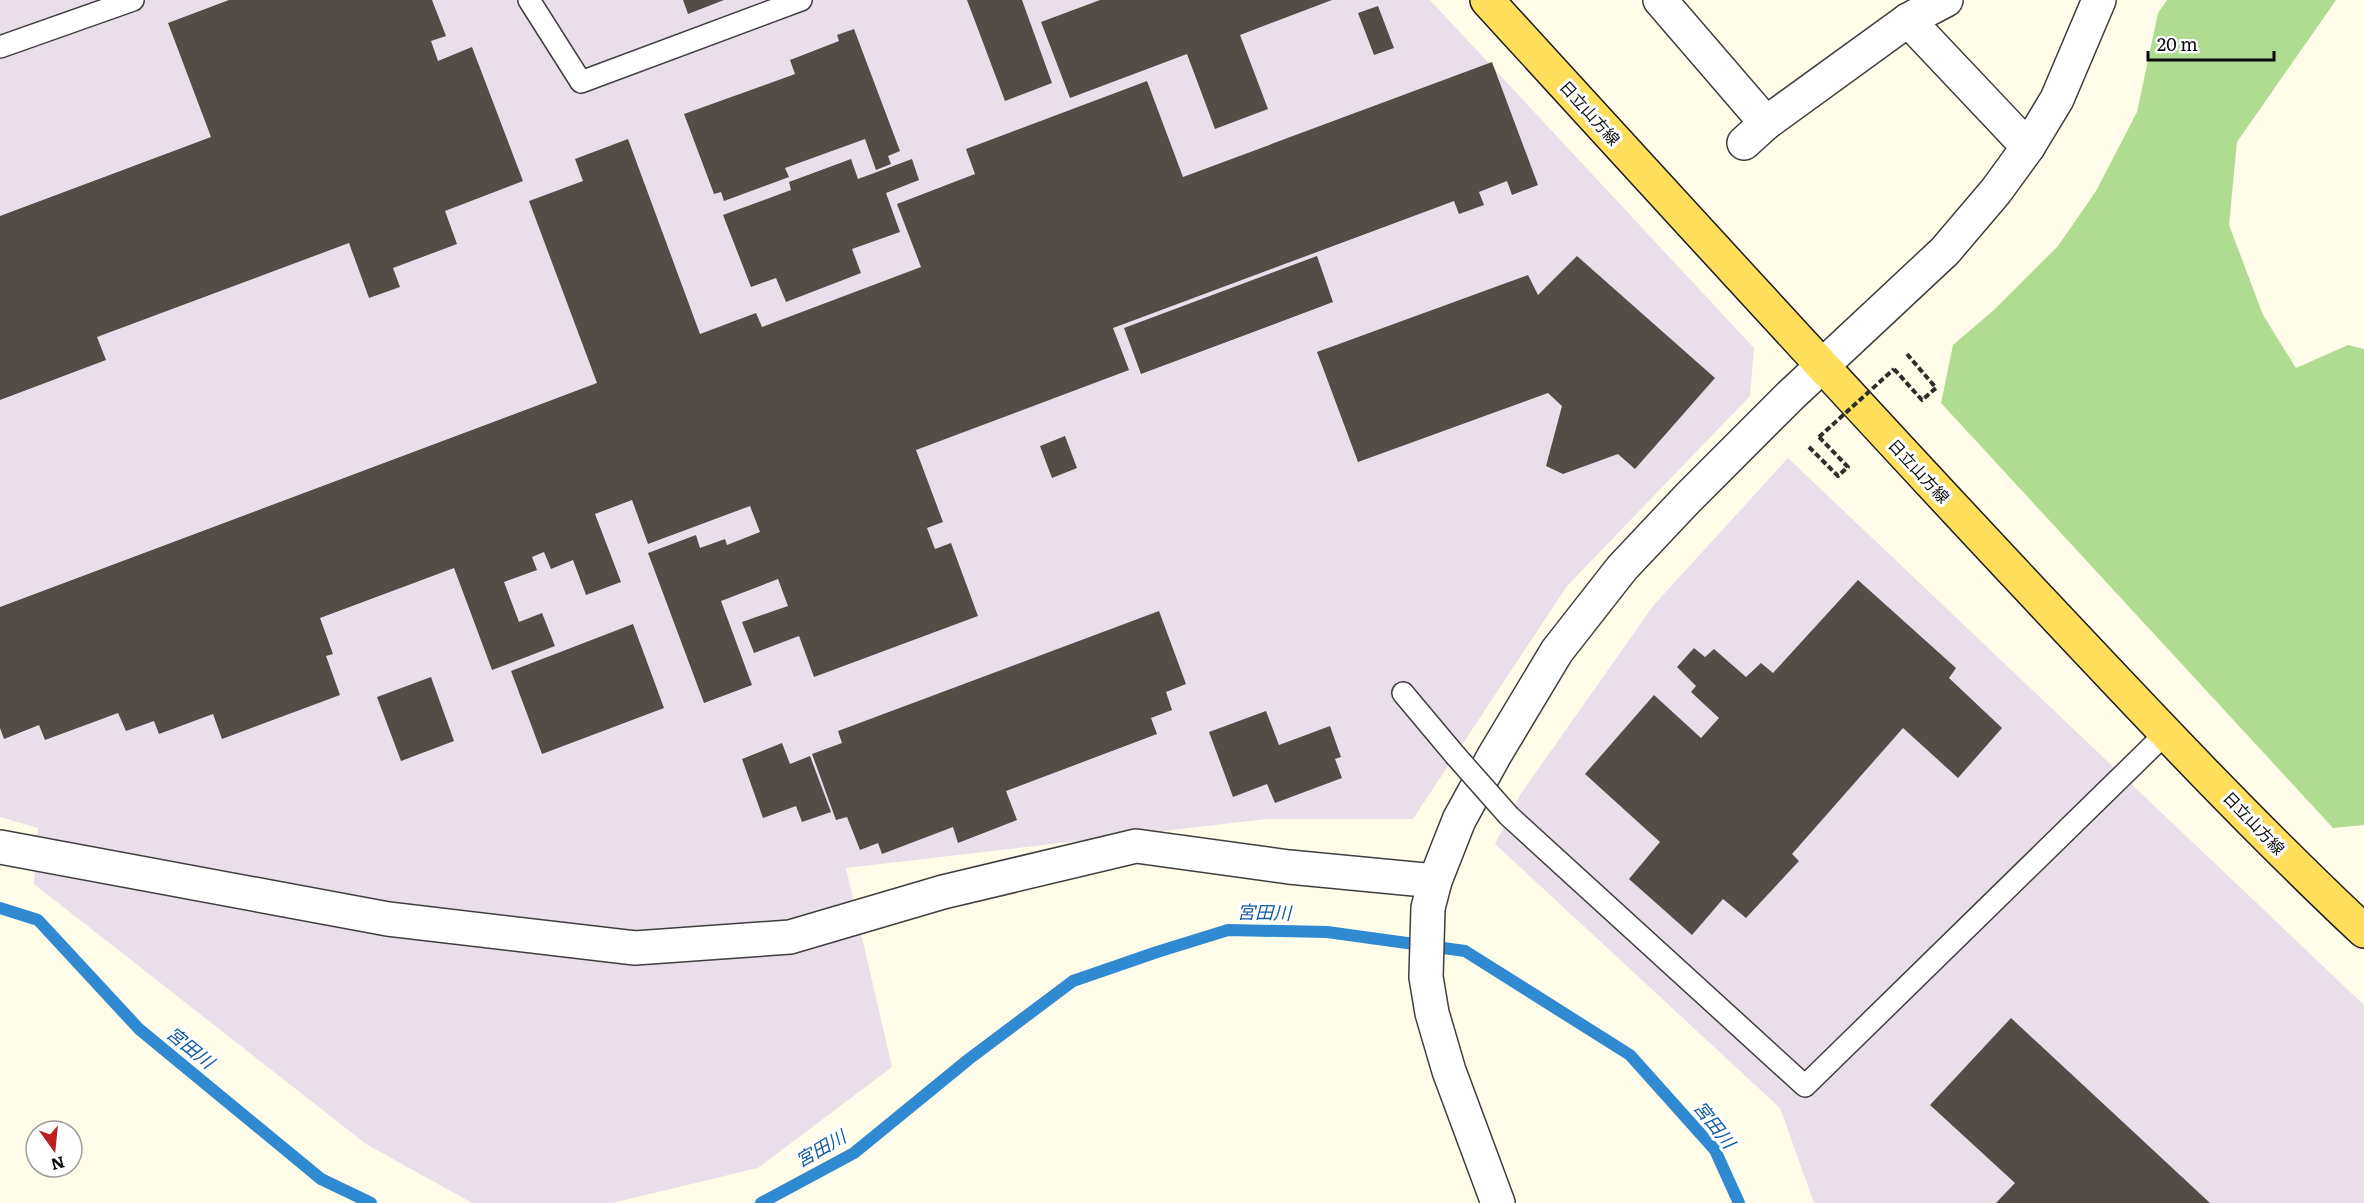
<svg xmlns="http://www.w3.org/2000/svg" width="2364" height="1203" font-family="Literata,'Noto Sans JP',serif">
<rect width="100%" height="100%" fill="#fffce9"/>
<g fill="#eadeeb">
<polygon points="0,0 1430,0 1754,348 1750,396 1567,586 1413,819 1266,819 846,868 892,1067 758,1168 612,1203 472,1203 366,1144 34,884 38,828 0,817"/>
<polygon points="1788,458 2364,1005 2364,1203 1814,1203 1780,1108 1495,844 1520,795 1653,606"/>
</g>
<polygon fill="#afdc91" points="2167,0 2336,0 2237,142 2229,225 2263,315 2296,368 2348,345 2364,349 2364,825 2333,828 1941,403 1953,345 1995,309 2058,246 2096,191 2137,112 2158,13"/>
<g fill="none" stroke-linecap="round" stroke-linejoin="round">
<g stroke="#308ad2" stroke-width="12">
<polyline points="0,908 38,920 139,1029 321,1179 371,1203"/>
<polyline points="761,1203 854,1153 969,1059 1073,981 1157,952 1228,930 1327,932 1465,951 1630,1055 1715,1150 1739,1203"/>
</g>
</g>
<g fill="#544d47">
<polygon points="229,0 432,0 446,36 431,41 438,61 472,47 523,181 445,211 457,244 393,268 400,287 369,298 349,243 97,337 106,360 0,400 0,216 211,137 168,23"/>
<polygon points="683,0 724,0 688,14"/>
<polygon points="967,0 1022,0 1052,83 1005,101"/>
<polygon points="1100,0 1332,0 1240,35 1268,109 1215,129 1187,54 1070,98 1041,22"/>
<polygon points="1378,6 1394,48 1374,55 1358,13"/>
<polygon points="854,29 900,151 888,156 891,164 876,170 865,139 785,168 789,177 724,201 721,192 714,194 684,114 795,74 790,60 839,41 837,35"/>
<polygon points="1492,62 1538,185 1512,195 1507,181 1479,192 1484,205 1459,214 1454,201 1113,328 1129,370 916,450 943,522 927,528 935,549 951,543 978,616 814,677 799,636 754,653 742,622 788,606 778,579 721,601 752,685 704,703 648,553 696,535 700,548 725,539 727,545 760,532 750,506 648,544 632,500 595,514 621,582 586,595 573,560 551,569 544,552 532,557 537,570 504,582 519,622 542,613 555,646 492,670 454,568 320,618 333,654 326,656 340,695 222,739 213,714 159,734 154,721 126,731 118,713 45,740 39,725 4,739 0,728 0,607 597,383 529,201 583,181 575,159 628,139 700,334 756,313 762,327 921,267 897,204 975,174 966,149 1147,81 1183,177"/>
<polygon points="851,159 858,179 912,159 919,180 886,193 900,232 852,249 861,273 786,302 776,278 751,287 723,215 791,190 789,182"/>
<polygon points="1317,256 1333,302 1141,374 1124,328"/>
<polygon points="1577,256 1715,378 1635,469 1618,454 1563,474 1546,466 1562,406 1548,393 1358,462 1317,352 1528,275 1538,295"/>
<polygon points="1065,436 1077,468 1052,478 1040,446"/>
<polygon points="1858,580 1956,668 1949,678 2002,728 1958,778 1903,728 1792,854 1799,861 1746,918 1723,899 1692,935 1629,879 1660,842 1585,774 1654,695 1701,738 1719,718 1691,692 1696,686 1677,667 1694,648 1705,657 1714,649 1746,677 1761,663 1773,673"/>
<polygon points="1159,611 1186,684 1166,692 1172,710 1151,718 1157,734 1006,791 1017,820 958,843 953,827 882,854 878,843 860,850 847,817 836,820 812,754 842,743 838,731"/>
<polygon points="633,624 664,708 542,754 511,671"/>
<polygon points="431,677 454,741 401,761 377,697"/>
<polygon points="1266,711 1279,745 1330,726 1341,757 1335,759 1342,778 1275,803 1267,784 1233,797 1209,732"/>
<polygon points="782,743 790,764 810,756 831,812 802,822 796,806 763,818 742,759"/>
<polygon points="2011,1018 2210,1203 1996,1203 2015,1183 1930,1105"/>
</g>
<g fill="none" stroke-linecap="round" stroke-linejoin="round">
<defs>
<g id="service">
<polyline points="529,0 581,82 801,0"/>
<polyline points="0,47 133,0"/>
<polyline points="1403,693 1455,755"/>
<polyline points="1509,816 1805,1086 2166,733"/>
</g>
<g id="minor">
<polyline points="1660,0 1766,123"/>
<polyline points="1908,20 2028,147"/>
<polyline points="1744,143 1766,123 1908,20 1946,0"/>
<polyline points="0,847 388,919 635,948 790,937 943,892 1136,846 1289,867 1435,881"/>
</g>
<polyline id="tertiary" points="1498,1203 1449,1071 1432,1013 1426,977 1428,908 1435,881 1459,820 1494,756 1557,651 1622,568 1688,498 1790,396 1945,251 1996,191 2028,147 2057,99 2099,0"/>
<path id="primary" d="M1487,0C1666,196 1845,392 2027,586C2137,703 2247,821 2364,931"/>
</defs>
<use href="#service" stroke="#3e3e3e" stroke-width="24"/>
<use href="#minor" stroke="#3e3e3e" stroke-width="36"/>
<use href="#tertiary" stroke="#3e3e3e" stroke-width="36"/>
<use href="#primary" stroke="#1c1c1c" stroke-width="36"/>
<g stroke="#2d2d2d" stroke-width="4" stroke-dasharray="6 3" stroke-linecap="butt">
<polyline points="1894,369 1922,400 1936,388 1907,354"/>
<polyline points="1809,447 1838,476 1848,467 1819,437"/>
</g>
<use href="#service" stroke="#fff" stroke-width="21"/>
<use href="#minor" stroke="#fff" stroke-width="33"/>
<use href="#tertiary" stroke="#fff" stroke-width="33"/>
<use href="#primary" stroke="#fede5a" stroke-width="33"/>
<defs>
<polyline id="service-bridge" points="1455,755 1509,816"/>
</defs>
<use href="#service-bridge" stroke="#3e3e3e" stroke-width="24" stroke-linecap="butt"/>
<polyline stroke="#2d2d2d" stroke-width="4" stroke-dasharray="6 3" stroke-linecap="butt" points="1819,437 1894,369"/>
<use href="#service-bridge" stroke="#fff" stroke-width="21"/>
</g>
<g text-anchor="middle" stroke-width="6" stroke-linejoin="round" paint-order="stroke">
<g font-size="16" fill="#0b0b0b" stroke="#fff">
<text transform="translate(1590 113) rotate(48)" y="6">日立山方線</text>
<text transform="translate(1919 471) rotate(47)" y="6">日立山方線</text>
<text transform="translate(2254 823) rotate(46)" y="6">日立山方線</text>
</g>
<g font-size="18" font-style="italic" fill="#105ba1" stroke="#fff">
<text transform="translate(1264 913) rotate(1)" y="6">宮田川</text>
<text transform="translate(190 1048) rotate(39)" y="6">宮田川</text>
<text transform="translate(1714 1125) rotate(52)" y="6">宮田川</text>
<text transform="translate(821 1149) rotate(-30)" y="6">宮田川</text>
</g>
</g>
<g transform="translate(54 1149) rotate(165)"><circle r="28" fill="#ffffff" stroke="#9d9d9d" stroke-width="1.5"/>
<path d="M0-4.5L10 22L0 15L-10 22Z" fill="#c01e1e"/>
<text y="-9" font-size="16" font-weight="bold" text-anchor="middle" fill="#0b0b0b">N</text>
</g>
<path d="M2148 51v9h126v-9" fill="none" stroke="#0b0b0b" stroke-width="3"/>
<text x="2157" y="51" font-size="18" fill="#0b0b0b" stroke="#ffffff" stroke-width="4.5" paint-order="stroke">20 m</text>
</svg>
